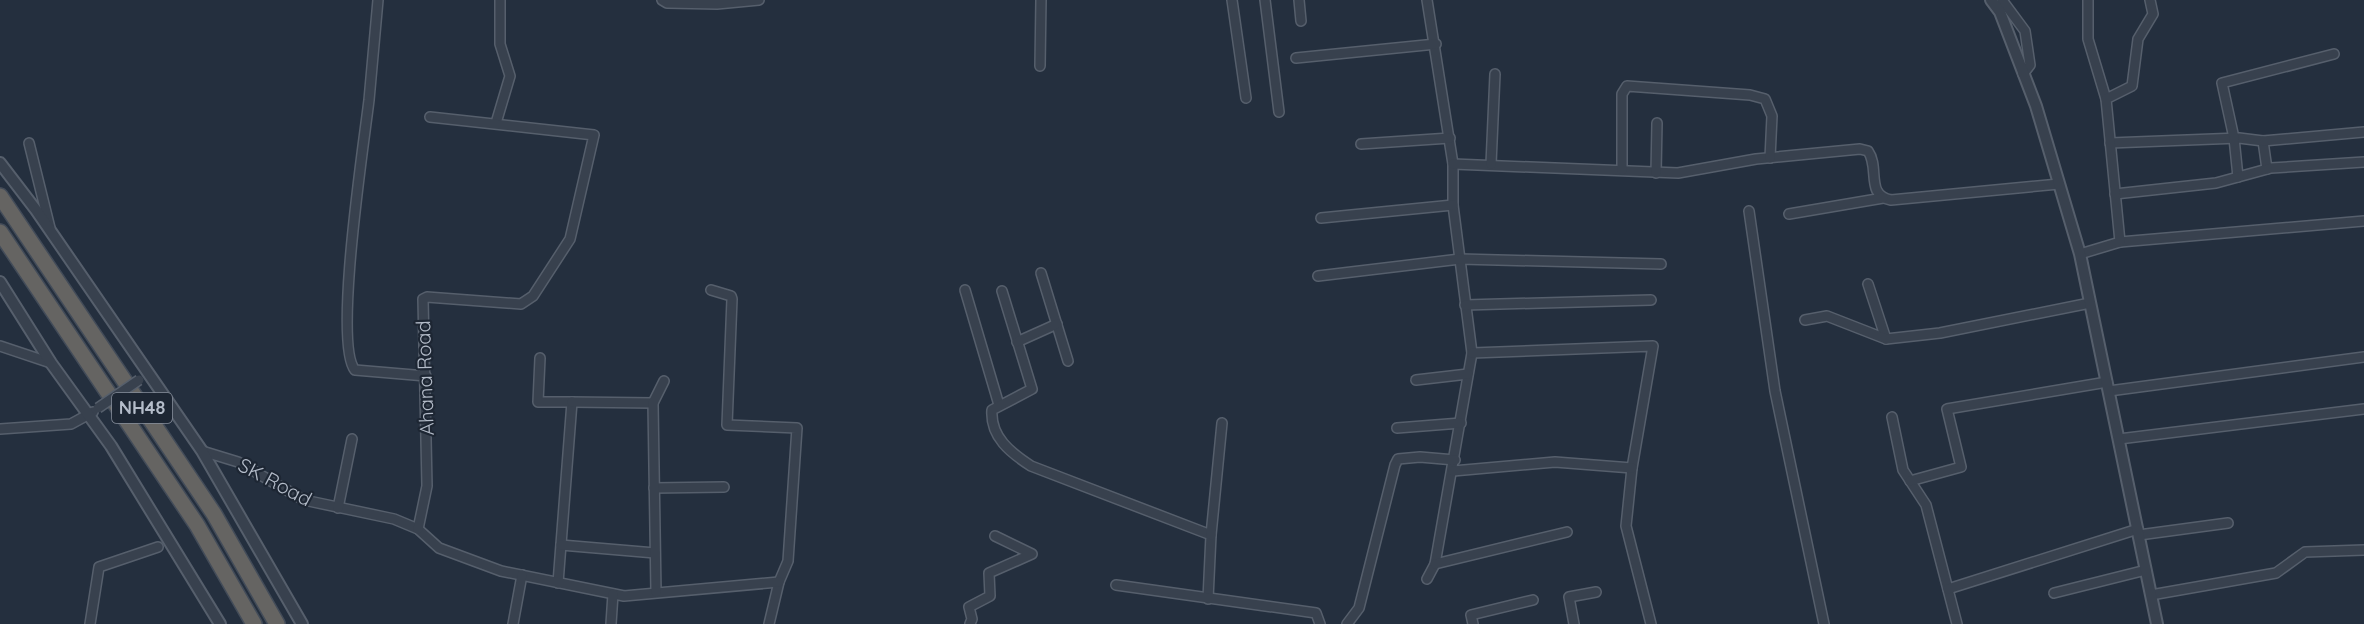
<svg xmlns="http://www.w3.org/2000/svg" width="2364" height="624" font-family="Quicksand,sans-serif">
<rect width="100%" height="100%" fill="#242f3e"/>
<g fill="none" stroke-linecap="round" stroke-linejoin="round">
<defs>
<g id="minor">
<path d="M378,0C375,33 372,67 369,100C364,143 333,344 355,370L426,376"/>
<polyline points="662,0 667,3 717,4 759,0"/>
<polyline points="1232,0 1246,98"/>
<polyline points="1265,0 1279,112"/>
<polyline points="1299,0 1301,21"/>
<polyline points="1427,0 1453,164 1453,205 1472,353 1435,564 1427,579"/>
<polyline points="2002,0 2025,31 2030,65 2023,74"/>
<polyline points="2088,0 2088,39 2106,99"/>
<polyline points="1296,58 1436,44"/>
<polyline points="1040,66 1041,0"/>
<polyline points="496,123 510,76 500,44 500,0"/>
<polyline points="2263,141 2267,169"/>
<polyline points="29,143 50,228"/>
<polyline points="2110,143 2239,138 2263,141 2364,132"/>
<polyline points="1361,144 1450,138"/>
<path d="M1453,164L1678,173L1756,159L1860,149L1868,151C1880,168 1865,195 1891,200L2059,184"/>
<polyline points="1491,164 1495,74"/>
<polyline points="1622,170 1622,94 1627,86 1750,95 1765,99 1772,116 1770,158"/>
<polyline points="1656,173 1657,123"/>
<polyline points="2238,177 2234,138 2222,83 2334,54"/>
<polyline points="2115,194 2216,183 2271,168 2364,162"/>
<polyline points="1749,211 1775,391 1824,624"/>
<polyline points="1789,214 1883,198"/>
<polyline points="1321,218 1453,205"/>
<polyline points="2120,242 2364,221"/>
<polyline points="2080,254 2120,242 2106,99 2132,86 2138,39 2153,14 2150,0"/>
<polyline points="1041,273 1068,361"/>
<polyline points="1318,276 1460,259 1661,264"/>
<polyline points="1868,284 1886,339"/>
<polyline points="711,290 731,296 732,299 727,425 797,428 788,561 779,582 769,624"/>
<polyline points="965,290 999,405"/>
<path d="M1002,291L1032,389L992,410C990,437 1011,453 1031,466L1211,535L1208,599"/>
<polyline points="1465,305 1651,300"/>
<polyline points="1805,320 1827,316 1886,339 1940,333 2090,303"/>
<polyline points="1017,342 1057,324"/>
<polyline points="0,346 51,363"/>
<polyline points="1472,353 1653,346 1632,468 1626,526 1651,624"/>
<polyline points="540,358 538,402 572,402 558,583"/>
<polyline points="1416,380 1468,374"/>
<polyline points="2109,391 2364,357"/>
<polyline points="572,402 653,403"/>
<polyline points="1892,417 1903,470 1926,505 1957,624"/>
<polyline points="1397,428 1461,423"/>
<polyline points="0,429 71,424 93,412"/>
<polyline points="2119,439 2364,409"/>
<polyline points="202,451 238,462 304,500 394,519 418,529 439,548 501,571 624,596 779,582"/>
<polyline points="1453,471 1555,462 1632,468"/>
<polyline points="1910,481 1961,467 1947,409 2107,382"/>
<polyline points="654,488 724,487"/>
<polyline points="338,508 352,439"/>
<polyline points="418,529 427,486 423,299 427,297 521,304 533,296 570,239 594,135 430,117"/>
<polyline points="1211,535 1222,423"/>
<polyline points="2139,535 2228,523"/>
<polyline points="561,545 655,553"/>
<polyline points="1435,564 1567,532"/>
<polyline points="1116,585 1316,613 1320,624"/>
<polyline points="1948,589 2138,529"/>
<polyline points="656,592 653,403 664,381"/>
<polyline points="2054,593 2146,570"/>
<polyline points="2151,595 2276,573 2305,552 2364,550"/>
<polyline points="90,624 99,567 158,547"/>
<polyline points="513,624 522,575"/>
<polyline points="611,624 613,594"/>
<polyline points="970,624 972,619 969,607 990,596 989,573 1032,554 995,536"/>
<polyline points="1347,624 1359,608 1395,465 1398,459 1420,457 1455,460"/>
<polyline points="1473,624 1471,615 1533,600"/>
<polyline points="1574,624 1569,597 1596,592"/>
</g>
<g id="tertiary">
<polyline points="1991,0 2000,12 2036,106 2080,254 2157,624"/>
<polyline points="0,163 36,210 202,451 302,624"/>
<polyline points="0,282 51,363 111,446 220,624"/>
</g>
<g id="trunk">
<polyline points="0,196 214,514 277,624"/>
<polyline points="0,232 197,525 254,624"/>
</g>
</defs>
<use href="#minor" stroke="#565f6c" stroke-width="12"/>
<use href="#tertiary" stroke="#565f6c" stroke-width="14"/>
<use href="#trunk" stroke="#434c59" stroke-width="18"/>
<use href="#minor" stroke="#38414e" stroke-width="9"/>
<use href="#tertiary" stroke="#38414e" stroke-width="10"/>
<use href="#trunk" stroke="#656462" stroke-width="15"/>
<defs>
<polyline id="minor-bridge" points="98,408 139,380"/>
</defs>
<use href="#minor-bridge" stroke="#565f6c" stroke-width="12" stroke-linecap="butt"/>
<use href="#minor-bridge" stroke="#38414e" stroke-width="9"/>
</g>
<g text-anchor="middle" stroke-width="4.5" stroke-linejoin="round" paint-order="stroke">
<rect fill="#1d2633" stroke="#878f9c" stroke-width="1.5" x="112" y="393" width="60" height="30" rx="4.5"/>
<g font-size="18" font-weight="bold" fill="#b4bcc9">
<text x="142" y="414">NH48</text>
</g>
<g font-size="20" fill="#b4bcc9" stroke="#1d2633">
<text transform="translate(425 378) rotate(-92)" y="7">Ahana Road</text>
<text transform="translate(275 482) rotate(28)" y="7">SK Road</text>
</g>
</g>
</svg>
